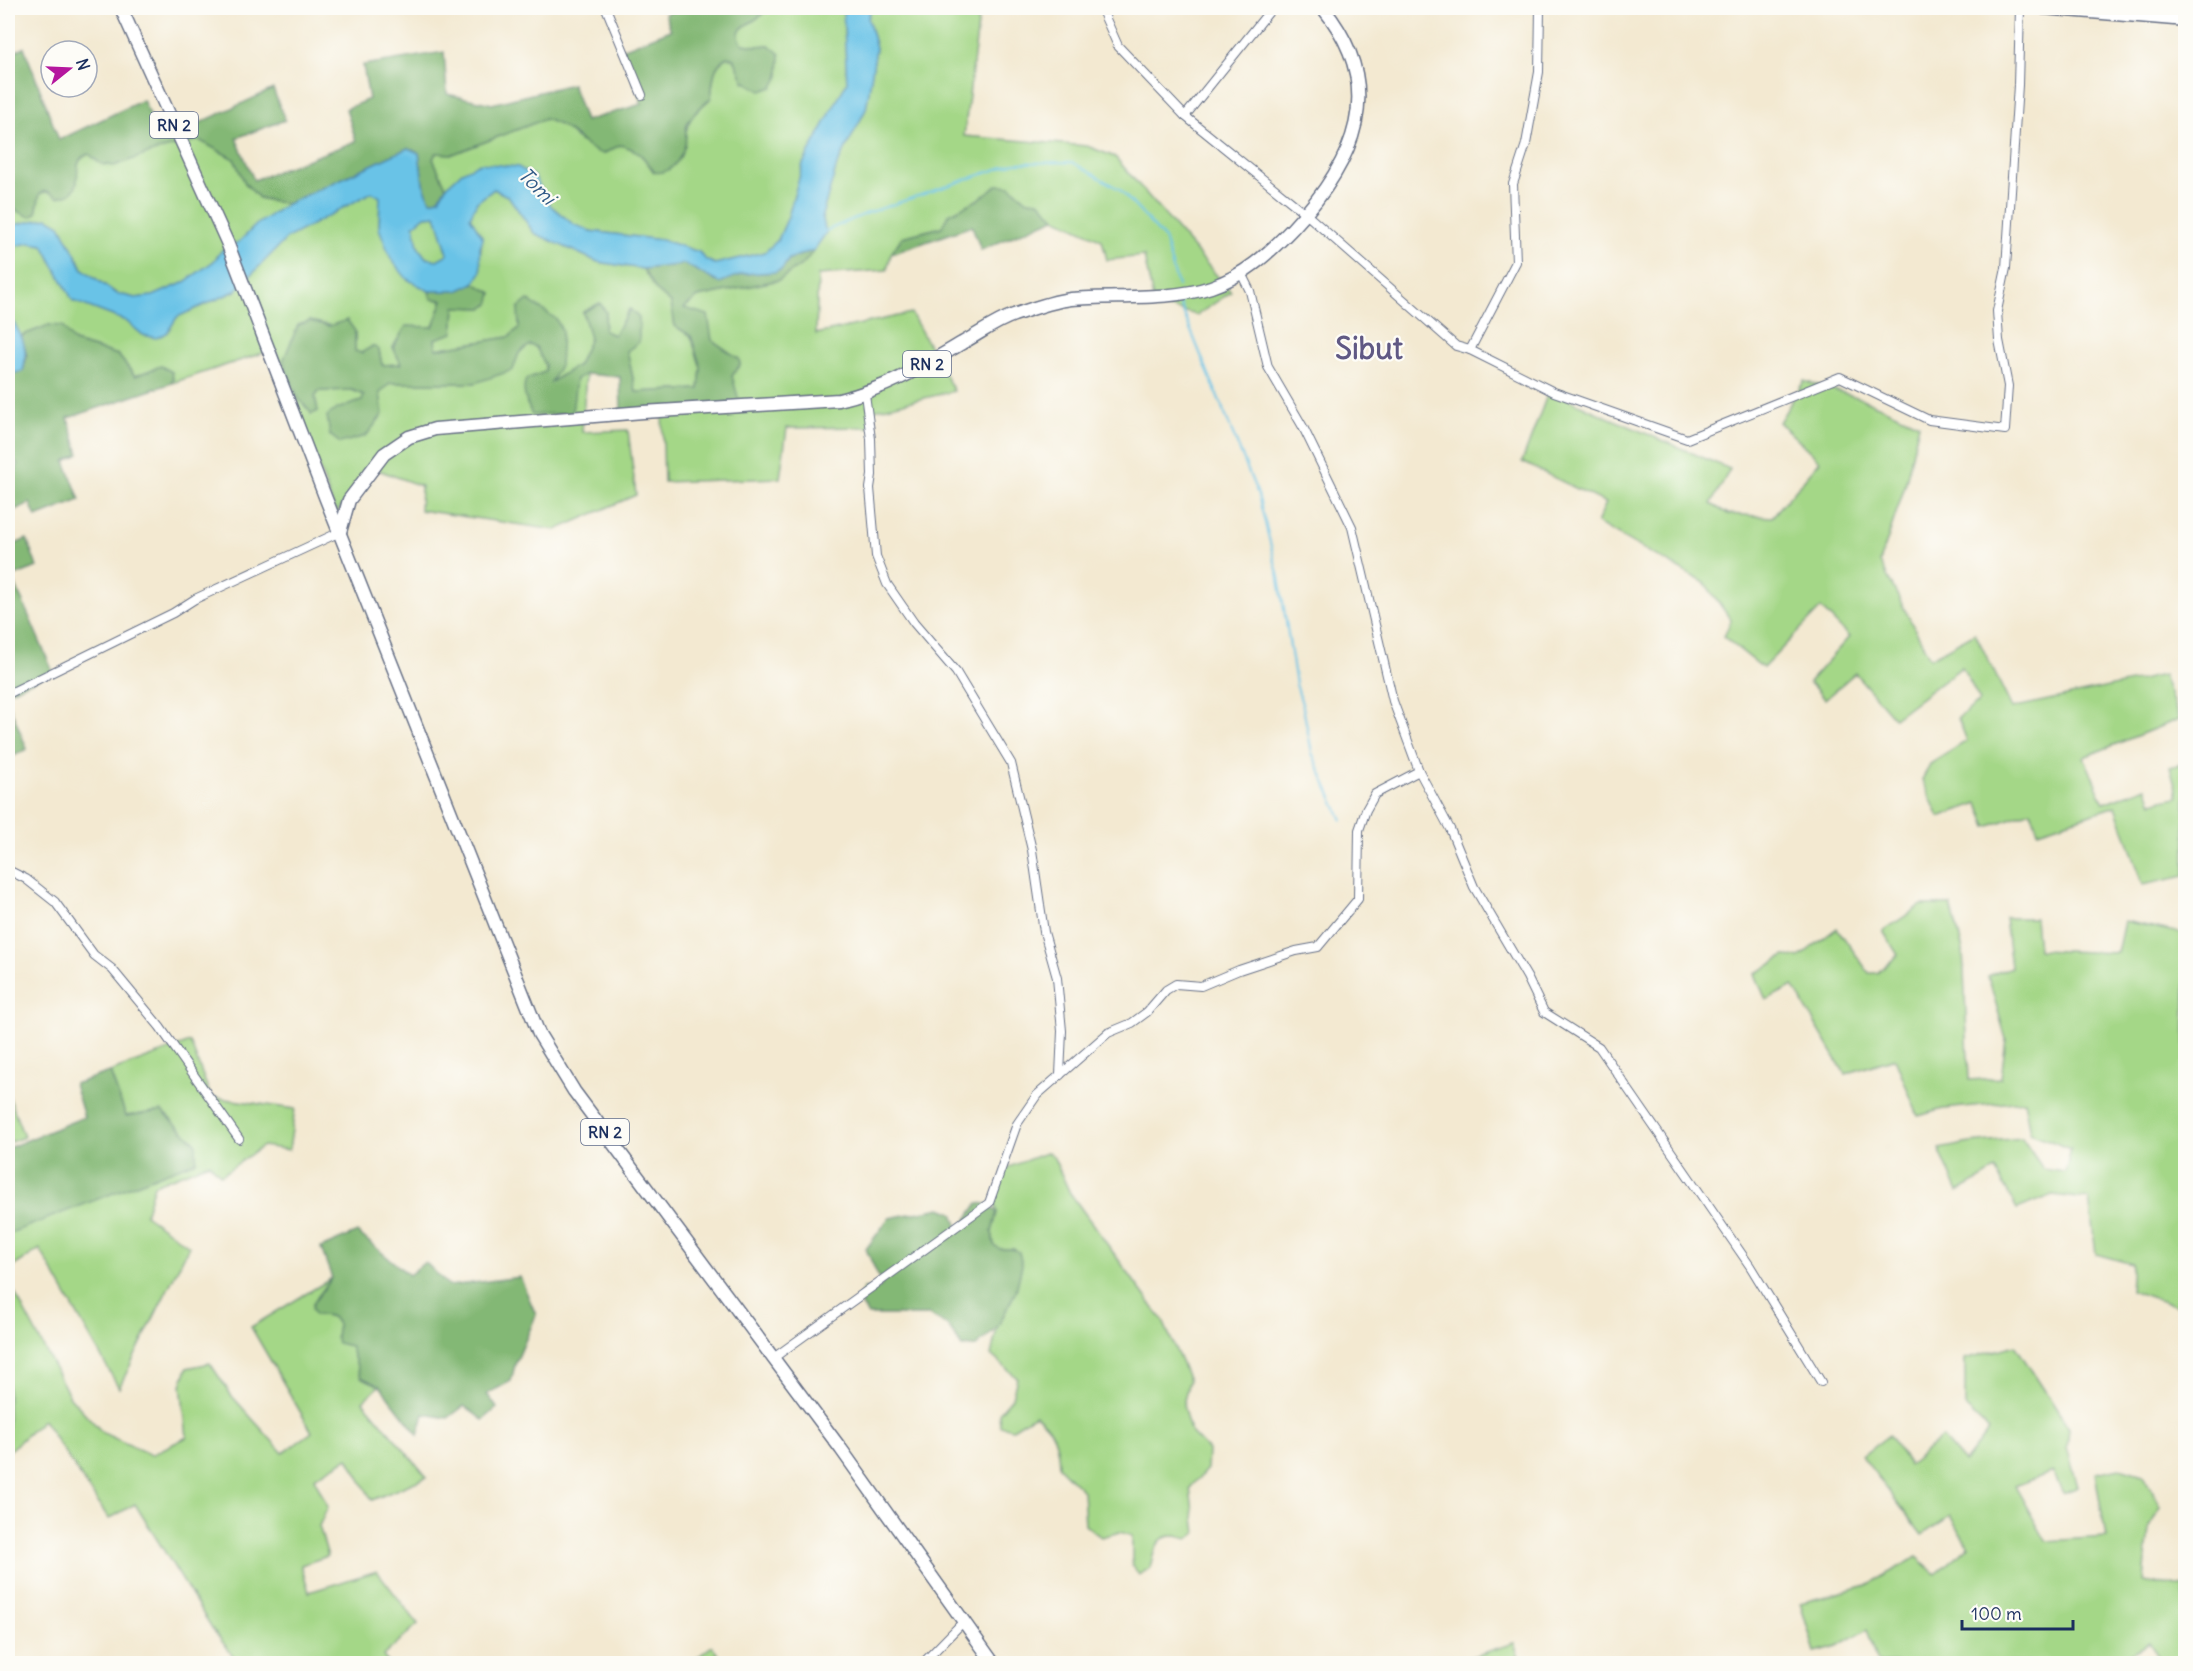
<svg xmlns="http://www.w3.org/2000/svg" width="2193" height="1671" font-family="Delius,sans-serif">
<rect width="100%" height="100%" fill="#fdfcf7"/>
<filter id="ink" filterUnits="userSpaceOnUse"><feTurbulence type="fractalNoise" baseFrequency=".0167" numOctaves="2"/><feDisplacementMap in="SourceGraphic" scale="12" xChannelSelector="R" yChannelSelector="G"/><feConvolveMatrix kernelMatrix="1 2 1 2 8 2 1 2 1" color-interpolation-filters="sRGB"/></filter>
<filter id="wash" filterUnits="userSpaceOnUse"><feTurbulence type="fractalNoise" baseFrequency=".008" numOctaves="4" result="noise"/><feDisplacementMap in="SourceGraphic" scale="24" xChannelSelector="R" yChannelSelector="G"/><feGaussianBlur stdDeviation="1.35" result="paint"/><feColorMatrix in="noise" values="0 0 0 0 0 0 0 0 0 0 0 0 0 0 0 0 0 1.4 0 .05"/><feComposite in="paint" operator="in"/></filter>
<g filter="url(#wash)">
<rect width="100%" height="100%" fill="#f3e9d1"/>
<g fill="#a4d787" stroke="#608372" stroke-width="1.5">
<path d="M769,8H843L847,82L803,164L788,217L778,240L765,252L715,264L706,260L699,252L662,240L590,231L573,224L551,206L534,177L462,172L446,187L433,159L436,153L453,154L545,119L564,127L579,141L603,154L620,145C638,149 644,157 654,172L685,144C685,120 694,113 711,98C713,83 712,65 727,57L734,59L744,81L769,45L756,46L743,44C733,32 742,27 753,21C759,18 764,12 769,8Z"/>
<polygon points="871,8 980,8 964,136 1087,146 1115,157 1231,292 1197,315 1154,304 1144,256 1107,260 1102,240 1055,218 1039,201 1026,200 1010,186 997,185 979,199 949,214 942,227 902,237 891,254 887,270 818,275 816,334 911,313 954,391 870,411 870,427 787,428 780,478 664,482 662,409 732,376 740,365 739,359 712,340 684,308 698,297 779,280 804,263 826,233 822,215 837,165 866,109 876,48 868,19"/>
<path d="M199,140L234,159L245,183L259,198L287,204L256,225L239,242L222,250L214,261L183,283L153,296L135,298L116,293L83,269L60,225L48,218L8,226V200L17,211L36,214L40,193L75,188C77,176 74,158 89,154L101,164Z"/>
<path d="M494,189L509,197L534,233L598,262L643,269L656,290L671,303L675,326L691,336L701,368L699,389L636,392L627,351L629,309L614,335L604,331L606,312H583L590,338L578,365L549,383L560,365L519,328L509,337L436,349L435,339L453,333L455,307L483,308L492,293L474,283C483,268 478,254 483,238L470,217L477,202Z"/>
<polygon points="372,192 380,196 379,228 407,279 429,291 431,299 443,300 433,327 406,327 393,347 401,364 382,365 379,350 361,353 355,351 355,331 310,321 311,414 318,411 315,397 319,391 352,390 364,395 362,401 337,409 330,435 390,383 475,383 530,345 536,347 545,365 545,372 526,379 527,404 586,374 582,432 628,430 636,495 556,530 420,510 421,486 370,467 336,514 275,349 169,384 173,380 172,372 161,366 135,376 118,355 74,342 49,325 21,336 8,312 8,247 30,243 43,245 73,301 126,321 143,335 167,333 177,317 235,291 287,238"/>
<polygon points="436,215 448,254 437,260 426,258 418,247 414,225 425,216"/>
<polygon points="1804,381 1860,398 1919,424 1905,486 1880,562 1930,658 1975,633 2012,708 2163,675 2179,719 2084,757 2104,803 2146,787 2152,802 2178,797 2170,767 2185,763 2185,876 2143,885 2116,806 2038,831 2031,811 1987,827 1978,803 1939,817 1922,780 1930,764 1967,741 1958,718 1980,701 1962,667 1894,718 1855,673 1825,699 1809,682 1849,637 1821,608 1763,668 1724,637 1731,620 1705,583 1597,523 1606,503 1522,462 1549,390 1591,410 1730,469 1711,504 1728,514 1772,517 1820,461 1779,422"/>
<polygon points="1922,905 1951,905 1963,950 1969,1080 2001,1078 2006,1039 1988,976 2011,967 2005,918 2035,918 2038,950 2117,953 2124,921 2185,934 2185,1309 2130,1290 2132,1264 2096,1254 2089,1199 2053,1195 2017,1209 1995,1170 1958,1192 1939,1149 1970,1143 2022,1138 2043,1169 2065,1172 2071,1149 2030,1133 2024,1101 1943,1109 1918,1116 1895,1058 1845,1074 1793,986 1766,1000 1755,974 1784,956 1799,957 1837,928 1869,973 1877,973 1898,955 1883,931"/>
<polygon points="190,1042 211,1097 295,1109 289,1150 263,1146 221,1175 209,1163 154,1185 145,1215 189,1246 119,1388 40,1249 8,1270 8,1234 14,1231 126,1116 110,1072"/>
<polygon points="8,1094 24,1137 8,1143"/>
<path d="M1048,1152L1053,1156L1070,1193L1163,1321L1189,1380L1183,1405L1190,1431L1208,1450L1207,1469L1190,1488L1196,1533L1188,1539C1160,1529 1155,1544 1150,1568L1139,1575L1132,1565V1536L1120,1532L1101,1537L1085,1525L1083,1491L1059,1467C1058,1444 1055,1428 1035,1415L1013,1429L1000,1426L999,1413L1012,1398L1017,1378L991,1355L997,1328L1016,1291L1013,1249H999L994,1245L992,1232L997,1212L994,1199L1006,1168Z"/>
<path d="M332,1278L313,1303L315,1315C326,1315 332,1315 338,1324L336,1337L350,1346L361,1377L380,1385L363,1401L427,1477L372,1500L348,1458L314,1478L328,1507L319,1526L328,1556L301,1565L309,1592L377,1571L418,1624L383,1656L388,1663H238L212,1628L135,1504L109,1519L43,1420L8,1452V1280L70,1397L103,1433L151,1455L187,1437L181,1385L187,1368L210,1363L231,1395L283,1453L312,1432L251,1327Z"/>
<polygon points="2015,1345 2069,1428 2067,1448 2078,1487 2063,1493 2053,1472 2015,1486 2046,1541 2106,1537 2095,1473 2120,1468 2143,1475 2161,1507 2149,1527 2144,1581 2185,1587 2185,1663 2163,1663 2149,1643 2113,1663 1878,1663 1867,1629 1838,1646 1815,1652 1800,1603 1867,1585 1917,1557 1936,1574 1969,1546 1950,1516 1922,1535 1862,1456 1889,1435 1909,1465 1942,1437 1964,1462 1989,1430 1965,1407 1965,1359"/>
<polygon points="1514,1643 1521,1663 1473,1663 1471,1657"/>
<polygon points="712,1646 726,1663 690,1663"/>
</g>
<g fill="#83b874" stroke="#4f7469" stroke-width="1.5">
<path d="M680,8H769C764,12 759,18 753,21C742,27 733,32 743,44L756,46L769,45L780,54L779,76L773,87L761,91L744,81L734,59L727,57C712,65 713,83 711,98C703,105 694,112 688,122C684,130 687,137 685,145C681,159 670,176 654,172C644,157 638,149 620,145L603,154C586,150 577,135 563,127C558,123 551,122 545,119L453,154L436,153L433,159L446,187L439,199L430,201L423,183L419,153L408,148L287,204L259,198L245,183L234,159L199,140L159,150L114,166L101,164L89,154C69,159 84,181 72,192C69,195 63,196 58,197L47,191L40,193L36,214L30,217L17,211L8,200V55L24,47L59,140L143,100L161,141L273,89L285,120L236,138L254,180L356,141L346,109L369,99L363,65L444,52L447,94L492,104L572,84L585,121L642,104L622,49L671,30L665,14Z"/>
<polygon points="997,185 1010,186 1026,200 1039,201 1055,218 981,250 972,226 891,254 902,237 942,227 949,214 979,199"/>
<path d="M814,250L804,263L779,280L698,297L684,308L708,315L712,340L739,359L740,365L732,376L740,404L621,413L620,377L586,374L576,379L572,413L532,415C527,404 521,390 526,379L545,372V365L536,347L530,345L519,353L513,370L475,383H390L380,393L383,414L366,436L340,443L330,435L327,416L337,409L362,401L364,395L352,390L319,391L315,397L318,411L312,414L298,398L283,361L298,325L310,321L329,326L347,320L355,331V351L361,353L373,346L379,350L382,365L401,364L393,347L406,326L433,327L443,300L431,299L429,291H457L474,283L492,293L489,305L483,308L455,307L453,333L435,339L436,349L509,337L519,328L518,308L528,300L556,319L562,331L560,365L551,382L578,365L590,338L583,312L600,303L606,312L604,331L614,335L630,309L639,318V342L627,351L636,392L699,389L701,368L691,336L675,326L671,303L656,290L643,269L685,264L719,283L742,274L776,272L782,269L789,259Z"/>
<polygon points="49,325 62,326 74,342 118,355 135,376 161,366 172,372 173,380 169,384 68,418 79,454 65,461 80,500 36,517 30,503 8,513 8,482 14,476 18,464 8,456 8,375 23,371 27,356 21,336"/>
<polygon points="27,539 37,567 12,577 53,672 8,692 8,547"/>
<polygon points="8,702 27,749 8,759"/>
<polygon points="110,1072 126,1116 162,1111 196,1143 196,1161 8,1234 8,1148 84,1117 74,1084"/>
<polygon points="978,1203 985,1204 997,1212 992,1232 994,1245 1000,1249 1013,1249 1019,1252 1022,1265 1016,1291 997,1328 976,1346 962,1347 948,1326 929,1315 868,1315 858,1299 864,1288 877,1289 882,1285 866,1249 889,1218 941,1208 953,1213 959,1231"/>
<path d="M357,1232L409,1275L425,1262L449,1286L520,1277L536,1315L515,1365L511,1381L487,1394L497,1408L483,1420L464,1406L448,1418L424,1414L418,1435L380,1386L361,1377L350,1346L337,1343L336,1337L338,1324C332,1314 326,1315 315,1315L312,1309L313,1303L332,1278L321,1248Z"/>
</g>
<g fill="#69c3e7" stroke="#4279a2" stroke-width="1.5" fill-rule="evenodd">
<path d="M843,8H871L868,19L876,48L866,109L837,165L822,215L826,233L814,250L789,259L782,269L776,272L742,274L719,283L685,264L643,269L598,262L534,233L509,197L494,189L477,202L470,217L483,238L480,248L481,272L474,283L457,291H429L407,279L391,259L379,228L380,197L372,192L287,238L235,291L177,317L167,333L156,338L143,335L126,321L73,301L43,245L30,243L8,247V226L48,218L60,225L83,269L115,293L135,298L153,296L183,283L214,261L222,250L239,242L256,225L287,204L408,148L419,153L423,183L430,201L439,199L446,187L462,172L480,163L518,167L534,176L551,206L573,224L590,231L662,240L699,252L706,260L715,264L765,252L778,240L788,217L803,164L847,82ZM436,215L448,254L437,260L426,258L418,247L414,225L425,216Z"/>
<path d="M8,312C20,334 30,345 23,371L8,375Z"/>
</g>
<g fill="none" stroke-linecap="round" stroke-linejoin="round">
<g stroke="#69c3e7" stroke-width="2">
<polyline points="823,232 865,214 1015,163 1072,162 1119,189 1164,238 1178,286"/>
<polyline points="1178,299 1258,495 1279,578 1296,684 1303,707 1312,753 1342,820"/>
</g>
</g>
</g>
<g filter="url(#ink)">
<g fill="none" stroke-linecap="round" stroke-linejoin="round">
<defs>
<g id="street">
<polyline points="606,8 642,95"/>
<polyline points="1101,8 1118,46 1185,116 1306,214 1456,346 1470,350 1554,392 1687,439 1840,377 1929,420 2005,430 2008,386 1999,340 1997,311 2006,268 2018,85 2020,8"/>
<polyline points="1185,116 1272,8"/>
<polyline points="1241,273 1250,291 1268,367 1303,427 1352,527 1393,701 1419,771 1450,829 1474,887 1527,977 1544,1012 1599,1047 1750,1266 1821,1382"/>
<polyline points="1470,350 1516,262 1513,184 1526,144 1539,72 1540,8"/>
<polyline points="865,394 871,439 872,475 870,488 876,556 887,584 914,623 956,672 1011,763 1032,850 1044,932 1057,978 1062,1031 1060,1075"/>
<polyline points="8,694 173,613 195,599 340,532"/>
<polyline points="8,870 26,879 55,902 94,955 112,969 160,1027 239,1139"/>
<polyline points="772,1359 989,1203 1017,1124 1037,1095 1108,1033 1132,1023 1147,1012 1166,990 1176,984 1201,986 1239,970 1296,951 1318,947 1358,899 1359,830 1366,810 1375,794 1419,771"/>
<polyline points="922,1664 964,1621"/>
</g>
<g id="primary">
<polyline points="121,8 227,242 326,499 539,1034 574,1091 841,1449 994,1664"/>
<polyline points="2043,8 2186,20"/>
<path d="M340,532L349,500L384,454L409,437L435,429L643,412L839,400C888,388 920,368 962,343C979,334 996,321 1014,315C1031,309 1053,301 1071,299C1116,295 1169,301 1211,287C1244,276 1268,254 1292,229C1355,162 1388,88 1323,8"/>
</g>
</defs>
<use href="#street" stroke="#677086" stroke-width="10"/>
<use href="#primary" stroke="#677086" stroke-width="15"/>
<use href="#street" stroke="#fff" stroke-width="8"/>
<use href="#primary" stroke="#fff" stroke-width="12"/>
</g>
</g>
<g text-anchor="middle" stroke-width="4.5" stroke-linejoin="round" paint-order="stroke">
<g fill="#fdfcf7" stroke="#5f6c8c" stroke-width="1.5">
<rect x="150" y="112" width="48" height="26" rx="4.5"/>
<rect x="903" y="351" width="48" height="26" rx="4.5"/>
<rect x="581" y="1119" width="48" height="26" rx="4.5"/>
</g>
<g font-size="16" font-weight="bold" fill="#1b2f5e">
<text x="174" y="131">RN 2</text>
<text x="927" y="370">RN 2</text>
<text x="605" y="1138">RN 2</text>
</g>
<g font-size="20" font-style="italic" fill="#325b87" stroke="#fdfcf7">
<text transform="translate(537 186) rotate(45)" y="7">Tomi</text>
</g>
<g font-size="30" font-weight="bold" fill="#605984" stroke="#fdfcf7">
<text x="1369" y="359">Sibut</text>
</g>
</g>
<rect width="2193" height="1671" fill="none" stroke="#fdfcf7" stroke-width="30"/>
<g transform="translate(69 69) rotate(72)"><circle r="28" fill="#fdfcf7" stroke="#a3aaba" stroke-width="1.5"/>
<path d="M0-4.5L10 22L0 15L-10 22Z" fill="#b5179e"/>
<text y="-9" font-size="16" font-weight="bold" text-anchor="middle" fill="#1b2f5e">N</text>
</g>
<path d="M1962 1620v9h111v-9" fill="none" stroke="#1b2f5e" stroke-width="3"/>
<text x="1971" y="1620" font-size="18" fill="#1b2f5e" stroke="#fdfcf7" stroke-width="4.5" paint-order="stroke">100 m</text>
</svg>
